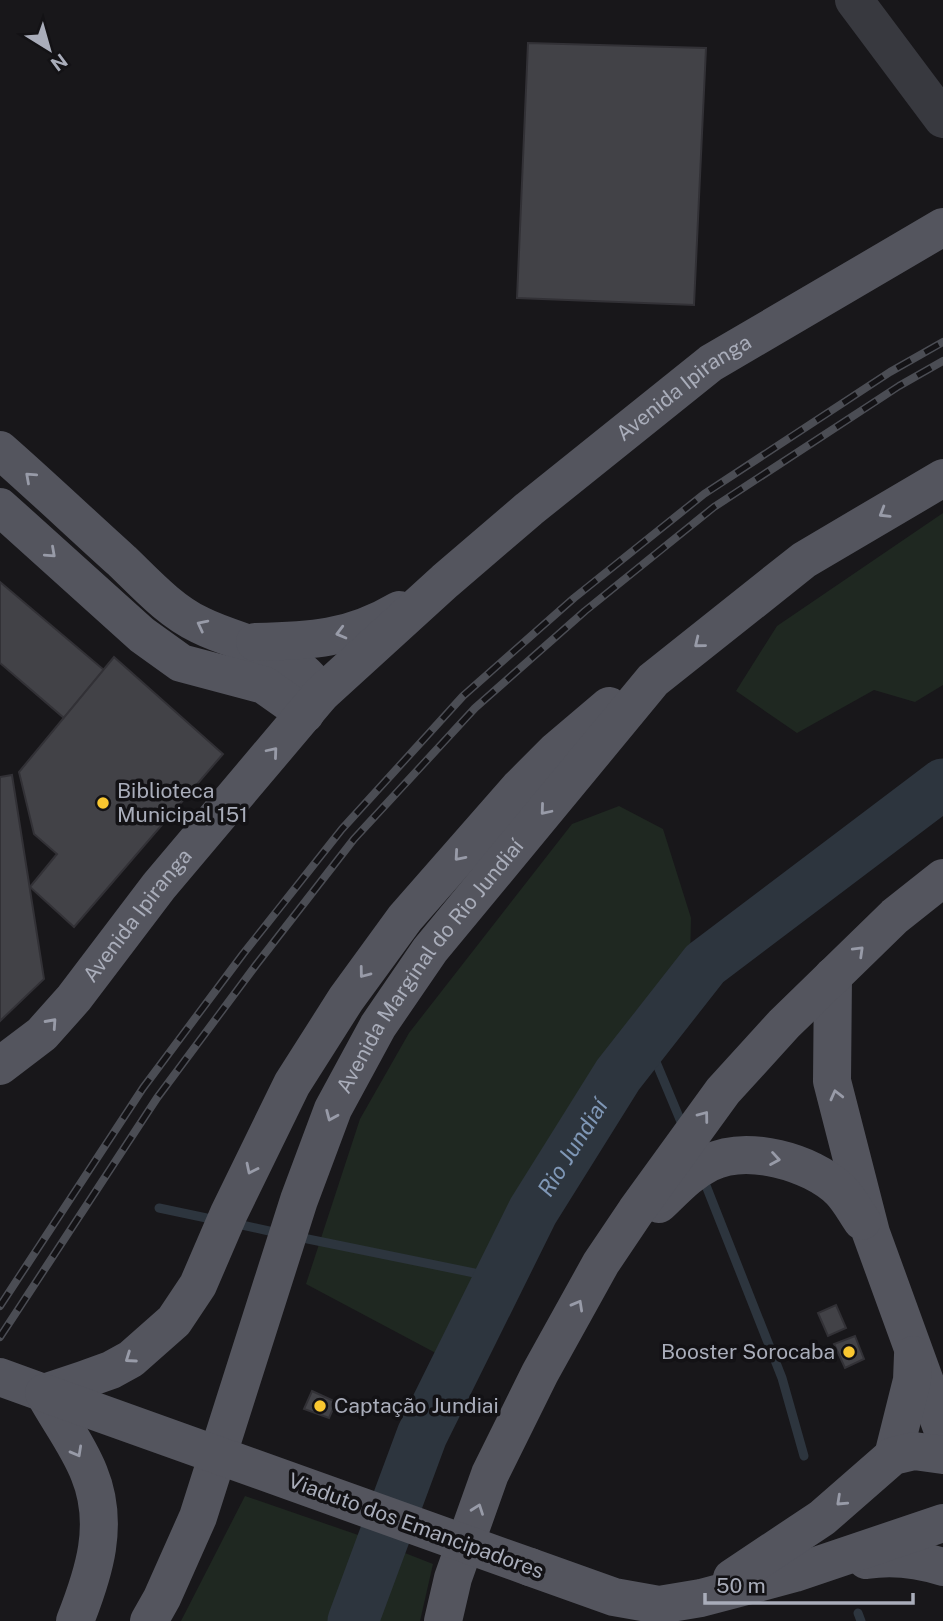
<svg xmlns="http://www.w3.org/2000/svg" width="943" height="1621" font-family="'Public Sans',sans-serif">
<rect width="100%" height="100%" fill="#18171a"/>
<g fill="#1f2821">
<polygon points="943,513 943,685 915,702 874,690 797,733 736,691 777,626"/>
<polygon points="619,806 663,829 691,918 690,963 635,1012 615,1064 528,1199 447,1359 306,1284 360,1119 409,1033 572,824"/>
<polygon points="245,1496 364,1537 433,1564 420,1621 181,1621"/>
</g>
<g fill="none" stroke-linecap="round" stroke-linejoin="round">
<g stroke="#2d353e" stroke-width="9">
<polyline points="646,1038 684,1129"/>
<polyline points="703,1178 782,1378 804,1456"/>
<polyline points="159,1208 216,1220"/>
<polyline points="233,1223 278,1233"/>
<polyline points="298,1237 499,1278"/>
<polyline points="858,1613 861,1621"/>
</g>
<path stroke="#2d353e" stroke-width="51" id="s1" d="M353,1621L422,1435L533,1211L618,1075L705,964L943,784"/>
</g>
<g fill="#424247" stroke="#323136" stroke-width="2">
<polygon points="528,43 706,48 694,305 517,298"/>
<polygon points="0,582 104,670 64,718 0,663"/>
<polygon points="114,657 223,754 74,927 30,887 57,854 34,834 19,772"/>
<polygon points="12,775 44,979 0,1021 0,777"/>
<polygon points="836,1305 846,1328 828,1336 818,1313"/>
<polygon points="855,1336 864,1359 845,1368 834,1344"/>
<polygon points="312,1391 336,1402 329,1418 304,1409"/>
</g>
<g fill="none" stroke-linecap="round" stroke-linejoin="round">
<polyline stroke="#38393f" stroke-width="38" points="854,0 943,119"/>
<g stroke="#54555e" stroke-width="38">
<path d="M0,450C41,486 81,524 122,561C145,583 170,611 200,625C244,647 292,647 321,694"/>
<polyline points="0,507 142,635 181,663 264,685 305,714"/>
<path d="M255,642C310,641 350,639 399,610"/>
<polyline points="833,976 832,1081 871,1233 943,1431"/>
<path id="s2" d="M0,1066L42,1034L74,998L159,886L321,694L445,581L529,509L711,363L943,227"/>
<path d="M659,1204C675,1189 689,1173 709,1163C747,1144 811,1162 840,1190C849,1199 855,1211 862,1221"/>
<polyline points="0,1377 44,1393 83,1380 111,1370 131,1359 174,1321 198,1285 229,1213 292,1084 346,999 405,918 519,788 556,751 609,706"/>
<path d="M44,1393C58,1419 78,1445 89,1473C110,1524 94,1573 75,1621"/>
<polyline points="893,1456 912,1380 913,1355"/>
<path d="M866,1560C892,1556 918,1559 943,1567"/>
<polyline points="530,1567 614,1597 659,1605 701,1598 795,1573 943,1523"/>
<polyline points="732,1578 822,1518 893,1456 914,1451 943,1455"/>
<path id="s3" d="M149,1621L162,1598L198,1517L299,1200L333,1109L378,1026L430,950L653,680L804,560L943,478"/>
<polyline points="443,1621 453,1578 490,1474 540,1373 601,1263 636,1211 723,1091 784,1024 895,916 943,878"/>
</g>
<defs>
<g id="rail">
<polyline points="0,1306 143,1088 243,954 342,829 463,696 574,598 704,494 890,372 943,342"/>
<polyline points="0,1337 157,1098 256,965 354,839 475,708 585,611 714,507 899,386 943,361"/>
</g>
</defs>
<use href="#rail" stroke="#4b4d54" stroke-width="8"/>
<use href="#rail" stroke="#131215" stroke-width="5" stroke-dasharray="16" stroke-linecap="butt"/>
<polyline stroke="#54555e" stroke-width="38" points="44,1393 530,1567"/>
</g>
<defs><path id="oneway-chevron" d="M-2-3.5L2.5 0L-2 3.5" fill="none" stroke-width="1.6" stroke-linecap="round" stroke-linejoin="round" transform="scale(1.75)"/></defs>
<g stroke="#989ba8">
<use href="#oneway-chevron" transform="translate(30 477) rotate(-138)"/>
<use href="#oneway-chevron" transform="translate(884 513) rotate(149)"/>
<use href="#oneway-chevron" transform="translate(51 553) rotate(42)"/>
<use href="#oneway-chevron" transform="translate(202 625) rotate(-153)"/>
<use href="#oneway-chevron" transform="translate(341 633) rotate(165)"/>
<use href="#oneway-chevron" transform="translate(699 643) rotate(141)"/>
<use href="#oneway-chevron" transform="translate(273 752) rotate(-50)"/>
<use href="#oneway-chevron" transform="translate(545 810) rotate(130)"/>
<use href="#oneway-chevron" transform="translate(459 856) rotate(131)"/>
<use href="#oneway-chevron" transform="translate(859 951) rotate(-44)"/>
<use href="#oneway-chevron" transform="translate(364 973) rotate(127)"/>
<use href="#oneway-chevron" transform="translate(52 1023) rotate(-48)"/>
<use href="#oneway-chevron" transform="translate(836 1095) rotate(-104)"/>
<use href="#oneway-chevron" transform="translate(331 1116) rotate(113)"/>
<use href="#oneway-chevron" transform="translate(704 1116) rotate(-53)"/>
<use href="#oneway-chevron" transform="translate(775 1159) rotate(9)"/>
<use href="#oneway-chevron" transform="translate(251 1169) rotate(116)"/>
<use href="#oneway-chevron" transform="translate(578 1305) rotate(-61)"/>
<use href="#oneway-chevron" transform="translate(130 1358) rotate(145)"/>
<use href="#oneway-chevron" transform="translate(77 1452) rotate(61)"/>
<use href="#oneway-chevron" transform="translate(841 1501) rotate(137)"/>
<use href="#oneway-chevron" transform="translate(478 1509) rotate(-70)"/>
</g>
<g fill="#f9c730" stroke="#131215" stroke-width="2.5">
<circle cx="103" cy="803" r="7"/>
<circle cx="849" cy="1352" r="7"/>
<circle cx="320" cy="1406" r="7"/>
</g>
<g text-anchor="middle" stroke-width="7" stroke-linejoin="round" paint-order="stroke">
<g font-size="21" fill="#a9adba" stroke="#131215">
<text dy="7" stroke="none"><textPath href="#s2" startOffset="968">Avenida Ipiranga</textPath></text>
<text dy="7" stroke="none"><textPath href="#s2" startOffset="205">Avenida Ipiranga</textPath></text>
<text dy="7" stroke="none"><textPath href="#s3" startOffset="718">Avenida Marginal do Rio Jundiaí</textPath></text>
<text transform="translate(416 1526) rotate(20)" y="7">Viaduto dos Emancipadores</text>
</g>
<g font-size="21" fill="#a9adba" stroke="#131215" text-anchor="start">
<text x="117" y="798">Biblioteca<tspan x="117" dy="24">Municipal 151</tspan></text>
<text x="835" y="1359" text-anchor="end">Booster Sorocaba</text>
<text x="334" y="1413">Captação Jundiai</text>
</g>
<g font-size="23" font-style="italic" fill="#7f97b6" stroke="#131215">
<text dy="8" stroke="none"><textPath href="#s1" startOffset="523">Rio Jundiaí</textPath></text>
</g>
</g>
<g transform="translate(49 49) rotate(143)" stroke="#131215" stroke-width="5" paint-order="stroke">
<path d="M0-5L12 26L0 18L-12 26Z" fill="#a9adba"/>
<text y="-10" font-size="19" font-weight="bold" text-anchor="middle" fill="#a9adba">N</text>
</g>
<path d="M705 1593v10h208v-10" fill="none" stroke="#a9adba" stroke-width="3.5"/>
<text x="716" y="1593" font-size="21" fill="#a9adba" stroke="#131215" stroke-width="5" paint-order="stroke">50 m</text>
</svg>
